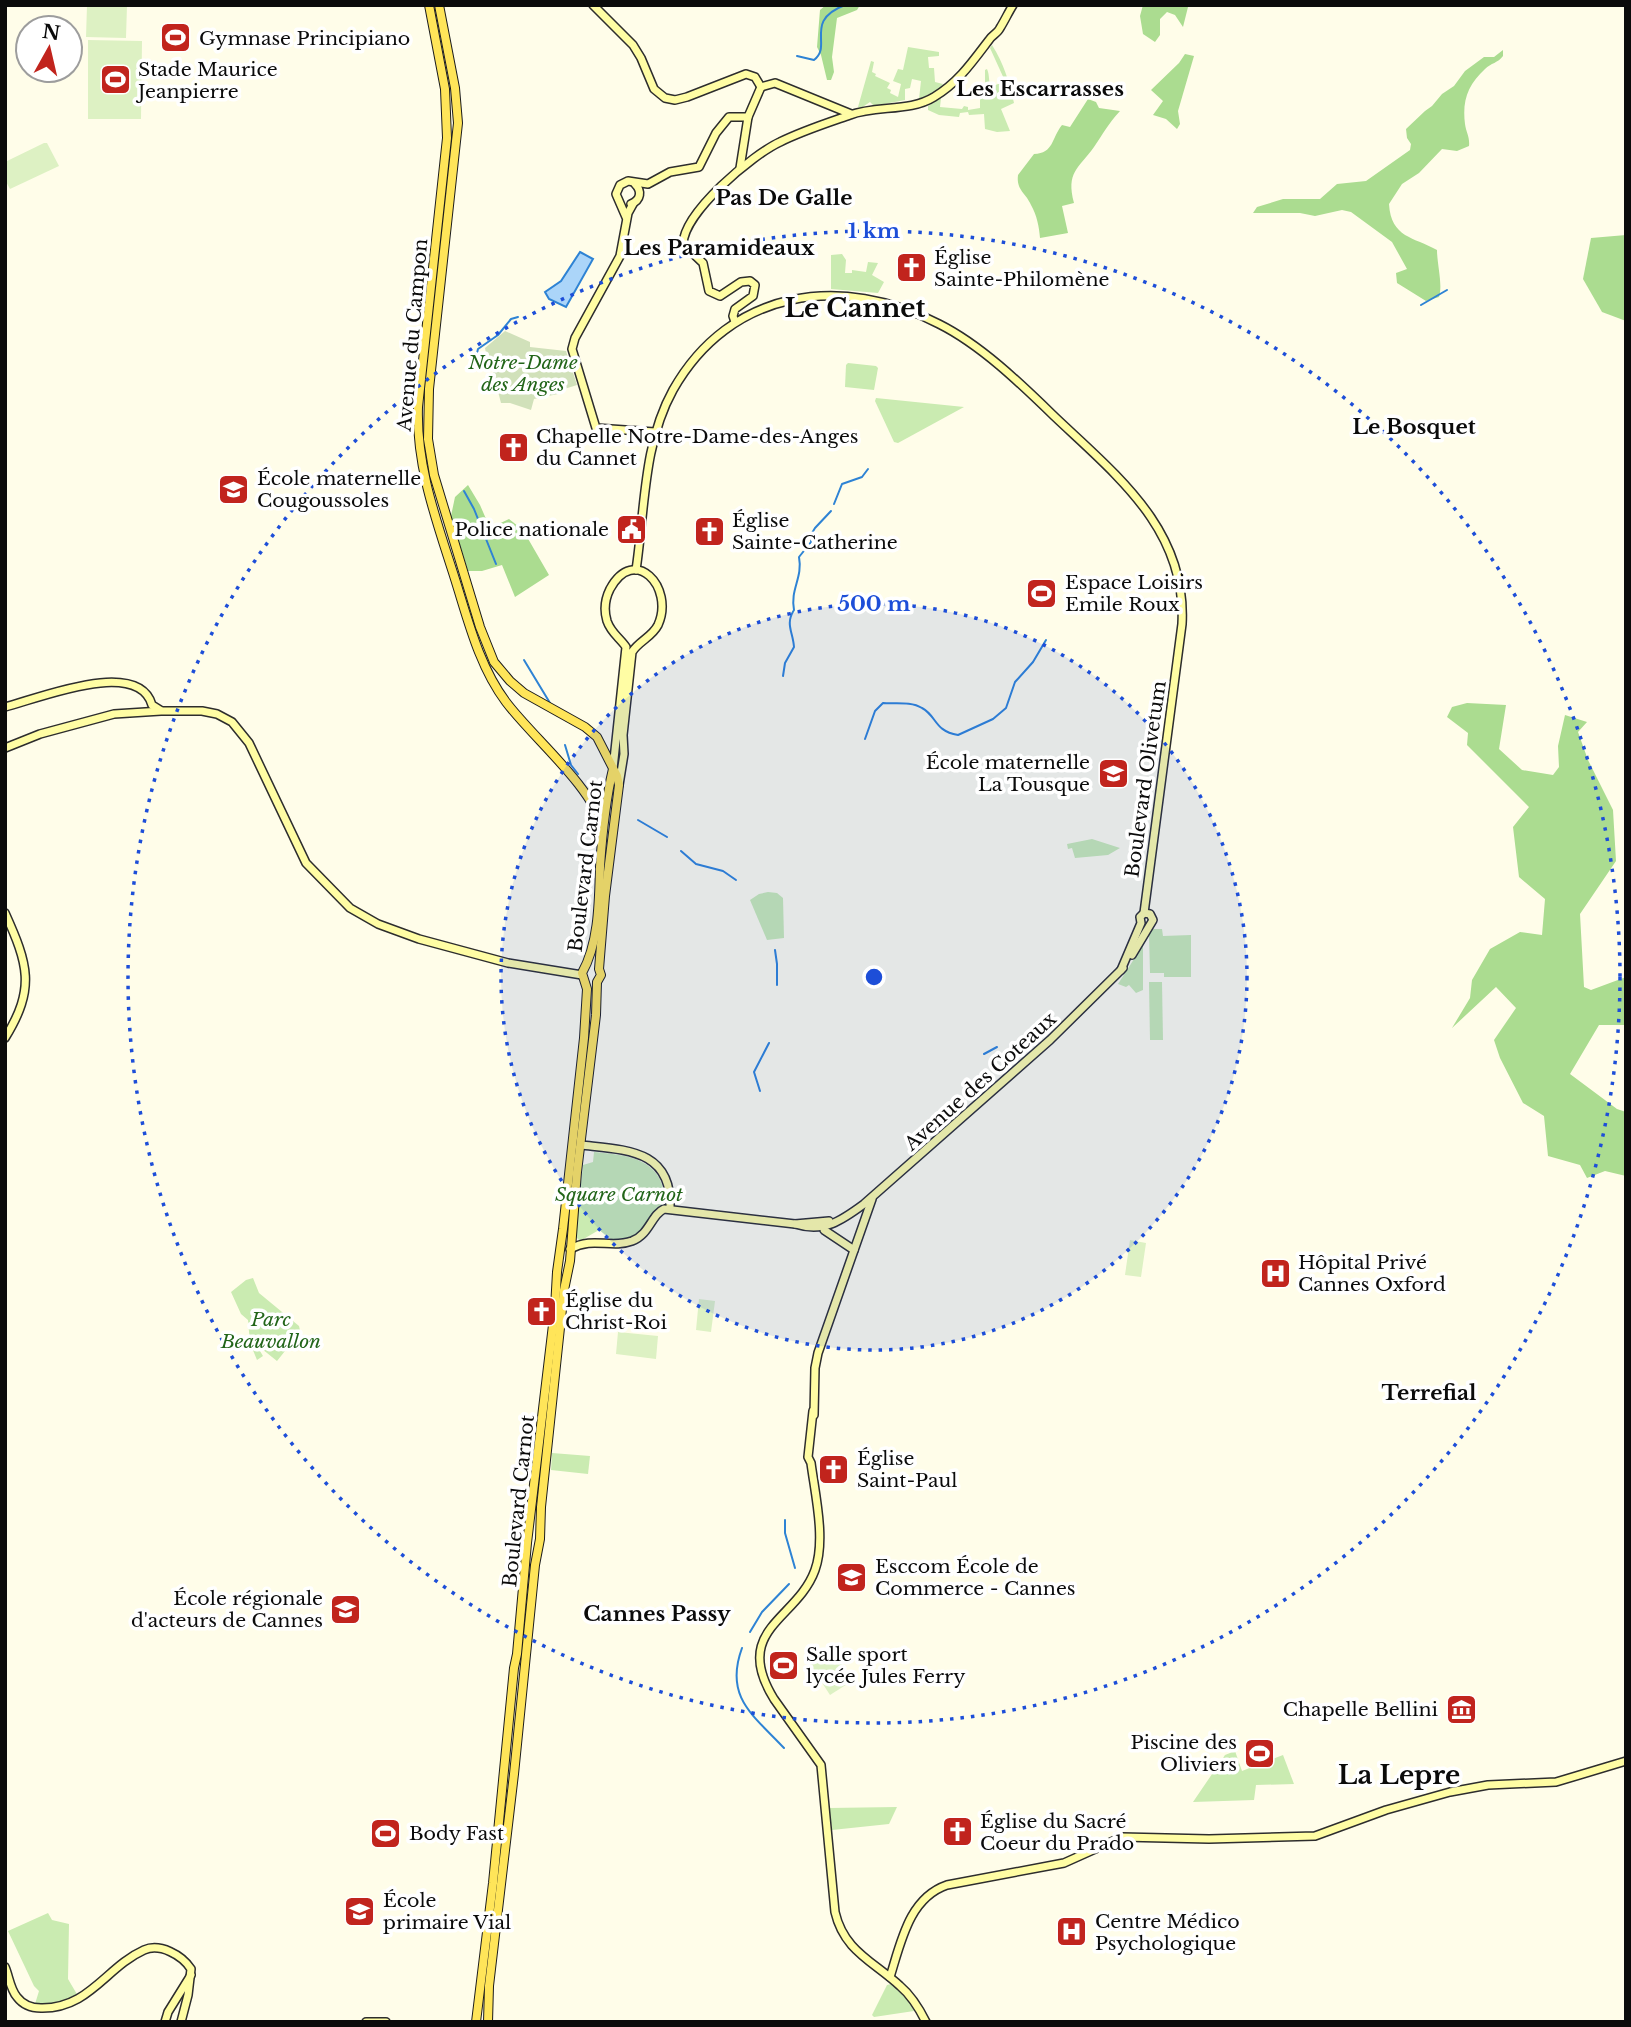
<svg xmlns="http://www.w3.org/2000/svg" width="1631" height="2027" font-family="'Libre Baskerville',serif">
<rect width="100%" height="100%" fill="#fffde9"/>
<g fill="#caebb1">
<path d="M992,45C1004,64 1009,81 1014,103L1001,109L1010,131L997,132L985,129L984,114L969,115L968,112L960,113L959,117L939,115L928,110V106L941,98L940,107L962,109L964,106L968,107V110L980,108V97L985,98V70L987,69C990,76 988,80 991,87L1005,81L990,48Z"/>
<polygon points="908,47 939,52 939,56 928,57 929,68 934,68 935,82 943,84 939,90 919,99 921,81 912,79 910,88 905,89 905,100 874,106 870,102 861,108 858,107 871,61 874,62 872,72 876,74 875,76 890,83 887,88 891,90 890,93 898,97 901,84 893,81 898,69 903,70"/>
<polygon points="842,254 846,260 845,273 852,273 852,270 866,272 868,262 878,263 872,275 884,282 878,293 831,289 831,255"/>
<polygon points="848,363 876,366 878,368 874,390 845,387 846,365"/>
<polygon points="876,398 964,407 898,443 894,442 875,401"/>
<polygon points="1092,839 1120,848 1108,855 1075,858 1072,848 1068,849 1067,844"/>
<polygon points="768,892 777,893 783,898 784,938 767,940 750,900 759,894"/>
<polygon points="1152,929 1162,929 1163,936 1191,935 1191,977 1164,977 1164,973 1150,973 1149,935"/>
<polygon points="1143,945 1143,990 1136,993 1129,985 1126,987 1118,984"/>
<polygon points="1149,982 1162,982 1163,1040 1150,1040"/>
<path d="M594,1152C627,1155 664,1158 665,1202C641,1221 650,1240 611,1239L599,1230L580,1241L575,1236L583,1165L593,1162Z"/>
<polygon points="253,1278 259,1293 299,1326 302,1339 285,1351 277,1361 262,1349 260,1351 263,1356 257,1360 250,1343 248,1320 241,1314 231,1292 246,1280"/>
<polygon points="552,1453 590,1456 588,1474 551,1470"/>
<polygon points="1235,1751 1242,1771 1283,1755 1294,1784 1256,1785 1254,1800 1193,1802 1225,1755"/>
<polygon points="897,1807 889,1824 832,1830 829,1808"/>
<polygon points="48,1913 52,1920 69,1924 68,1979 78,1996 54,2004 35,2004 39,1991 34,1986 8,1931"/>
<polygon points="891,1984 908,1998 914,2011 874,2017 872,2015 887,1985"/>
</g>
<g fill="#abdc90">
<polygon points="860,5 857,10 837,18 832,57 834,72 831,80 827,80 821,55 817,47 820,10 826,5"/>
<polygon points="1143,5 1186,6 1188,7 1183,27 1175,15 1167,12 1160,19 1160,35 1155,42 1143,34 1140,16"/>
<path d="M1503,50V56C1498,63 1491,63 1485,69C1468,85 1462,100 1465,124C1466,132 1470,137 1469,146L1457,151L1442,149L1419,173L1402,184L1389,204C1391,238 1414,237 1437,250C1437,264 1443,285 1439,297L1426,301L1397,283L1396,273L1407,269L1392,242L1351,212L1342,210L1315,216L1300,213H1253L1257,207L1283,199H1320L1337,184L1366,181L1410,150L1411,144L1407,138L1406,129L1425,111L1432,106L1442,94L1454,86L1465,71L1484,57H1494Z"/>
<polygon points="1185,54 1194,56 1178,111 1180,124 1177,129 1166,119 1153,115 1163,101 1151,90 1179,63"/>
<path d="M1088,99L1096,102L1099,108L1120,111C1108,124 1103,134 1094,147C1078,169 1066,172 1074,203L1062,206L1068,233L1040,238C1039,226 1037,216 1031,205C1026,193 1016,190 1018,175L1034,154C1054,153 1051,139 1062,125L1070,127Z"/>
<polygon points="1626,235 1626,321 1602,312 1583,279 1591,238"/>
<polygon points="468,485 480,505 490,528 509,519 523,530 549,575 515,597 502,565 482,571 468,571 451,516 455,497"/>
<polygon points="1467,703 1506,705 1499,749 1522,770 1553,775 1559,767 1558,746 1565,715 1587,722 1578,732 1588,760 1613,810 1616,861 1580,914 1584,987 1591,990 1626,977 1626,1025 1599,1025 1570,1074 1617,1109 1626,1112 1626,1176 1605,1171 1587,1178 1580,1165 1548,1156 1544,1116 1523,1103 1500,1058 1494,1040 1516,1008 1496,987 1452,1028 1470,998 1472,980 1490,949 1520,932 1542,935 1545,899 1519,877 1513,827 1529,807 1467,745 1468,733 1447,717 1452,707"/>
</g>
<polygon fill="#d1e1ba" points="505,331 530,342 530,347 566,351 577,385 558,391 558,394 534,399 531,410 510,403 501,403 493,372 494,365 488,364 485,348"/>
<g fill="#ddf1c3">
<polygon points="87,5 127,5 126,38 86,37"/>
<polygon points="88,40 142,41 141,119 88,119"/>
<polygon points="44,143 47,143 59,166 10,189 5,180 5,162"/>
<polygon points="1130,1240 1146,1243 1141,1277 1125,1275"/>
<polygon points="699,1299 715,1301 711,1332 696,1330"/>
<polygon points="618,1332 658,1336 656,1359 616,1354"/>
<polygon points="830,1646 852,1681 830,1695 808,1661"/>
</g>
<polygon fill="#abd5f9" stroke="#2e83d4" stroke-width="2" points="580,252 593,259 566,307 549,299 545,292 561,281"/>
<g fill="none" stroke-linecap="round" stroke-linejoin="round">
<g stroke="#2e83d4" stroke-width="2">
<path d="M797,56L814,60C833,46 803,21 845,5"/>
<polyline points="1421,305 1447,290"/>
<polyline points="477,353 478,349 498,335 511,319 518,317"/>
<polyline points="464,491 474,509 496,564"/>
<polyline points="834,504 842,484 862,477 868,469"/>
<polyline points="524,660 550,703"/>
<path d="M783,676L785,663L794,647C793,632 785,624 794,610C790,589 803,578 799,557L811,542L812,533L815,528L831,511"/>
<path d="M865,739L875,711L883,703C895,704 911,701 922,708C937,716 934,731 958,735L993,719L1006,708L1015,682L1033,662L1046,640"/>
<polyline points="565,745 571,765 578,774"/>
<polyline points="638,820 667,837"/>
<polyline points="681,851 696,864 723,871 736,880"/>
<polyline points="775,950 777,964 777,985"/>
<polyline points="984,1054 997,1047"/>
<polyline points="760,1091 754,1072 769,1043"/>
<polyline points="785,1520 785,1533 795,1568"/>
<polyline points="750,1632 762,1612 789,1584"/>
<path d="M742,1648C724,1697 753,1715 784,1748"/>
</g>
<defs>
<g id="secondary">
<polyline points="593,5 633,45 641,58 654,89 665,98 675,100 687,97 746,74 755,77 761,87"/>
<polyline points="761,87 775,83 851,114"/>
<polyline points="740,168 748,117 761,87"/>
<path d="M631,204C641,200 642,191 635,184"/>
<polyline points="633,204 628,213 620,256 575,338 572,349 596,428 655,432"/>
<polyline points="626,217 616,194 620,185 628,181 648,184 670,172 699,167 716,133 729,117 748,117"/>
<path d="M735,322L733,316L735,309L753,296L755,285L750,281L741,282L720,296L709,291L703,263L683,244C684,212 752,155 780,142C802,131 827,123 850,115C876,105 910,112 934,97C958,83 973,61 989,40C992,35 998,33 1000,28C1005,20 1008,13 1013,5"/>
<path d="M636,570C645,510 643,444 673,390C730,289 842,273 939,324C981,345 1021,384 1054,416C1116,475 1187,529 1182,624L1144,913L1140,917L1141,923L1121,970"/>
<path d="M5,707C37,699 138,657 152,705L160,710"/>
<polyline points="5,748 40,734 114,714 161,711 202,711 217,714 232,722 249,743 306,863 350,908 378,924 419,939 508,963 582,975"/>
<path d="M613,769L626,647C620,638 611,633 607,621C604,611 605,599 610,589C634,544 675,587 658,625C652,637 639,641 632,652L623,735L624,754L619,785"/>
<path d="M5,913C28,964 36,988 5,1038"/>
<polyline points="1132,955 1153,920 1150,914 1144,913"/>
<path d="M581,1145C625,1150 673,1149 670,1209"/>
<path d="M795,1224C824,1233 841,1221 864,1204L1050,1040L1123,968"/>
<polyline points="824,1227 824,1230 854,1250"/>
<path d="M570,1249C594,1236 610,1249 632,1241C650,1234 651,1215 664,1209L795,1224L829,1221"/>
<path d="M813,1411L808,1457L811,1463C815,1494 826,1540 815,1570C797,1620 731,1629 774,1699L821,1765L835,1912C844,1951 873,1961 900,1986C912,1996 919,2008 926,2022"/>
<polyline points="814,1415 815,1368 818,1353 872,1199"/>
<path d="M5,1967C9,1976 10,1989 17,1997C23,2005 31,2008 41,2008C89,2009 106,1967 144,1950C160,1943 182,1955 191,1969L188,1995L181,2022"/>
<path d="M890,1977C901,1942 909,1898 947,1885L1064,1863L1122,1837L1209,1839L1315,1836L1386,1810L1450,1792L1488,1785L1556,1782L1626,1761"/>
<polyline points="165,2022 168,2012 191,1975"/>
<polyline points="366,2022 386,2022"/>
</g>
<g id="primary">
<path d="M429,5L445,89L447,138L418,407C416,467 437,522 455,579C468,620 479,666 506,702C533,738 591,785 603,828"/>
<polyline points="439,5 455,88 458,123 429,389 428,439 434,475 480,627 494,662 510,681 524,693 585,727 597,737 617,776 619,785 605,896 599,969 601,975 597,982 596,1015 577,1172 570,1261 564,1290 541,1507 540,1539 535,1565 514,1774 489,1986 488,2022"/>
<path d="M476,2022L493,1883L514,1668L517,1654L527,1543L555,1308L557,1272L563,1229L584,1038L587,989L582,973C599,943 599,901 600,867C602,836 606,798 613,769"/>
</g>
</defs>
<use href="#secondary" stroke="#2d2d2d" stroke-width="10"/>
<use href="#primary" stroke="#1c1c1c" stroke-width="10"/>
<use href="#secondary" stroke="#fffda4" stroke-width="7"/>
<use href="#primary" stroke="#ffe559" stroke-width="8"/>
</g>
<circle cx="874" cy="977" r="373" fill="#1d4ed8" fill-opacity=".12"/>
<g fill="none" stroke="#1d4ed8" stroke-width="3.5" stroke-dasharray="3.5 7">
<circle cx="874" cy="977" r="373"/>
<circle cx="874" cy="977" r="746"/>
</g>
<defs>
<symbol id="stadium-square" viewBox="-11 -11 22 22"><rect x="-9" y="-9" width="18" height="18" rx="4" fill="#c1241d" stroke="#fff"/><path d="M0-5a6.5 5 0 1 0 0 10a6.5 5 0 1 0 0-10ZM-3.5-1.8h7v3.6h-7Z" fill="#fff"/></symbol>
<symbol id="church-square" viewBox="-11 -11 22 22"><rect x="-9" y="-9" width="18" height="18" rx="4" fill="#c1241d" stroke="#fff"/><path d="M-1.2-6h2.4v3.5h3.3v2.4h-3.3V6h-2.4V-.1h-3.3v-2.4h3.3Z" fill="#fff"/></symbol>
<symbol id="school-square" viewBox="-11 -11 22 22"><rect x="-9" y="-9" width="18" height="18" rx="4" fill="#c1241d" stroke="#fff"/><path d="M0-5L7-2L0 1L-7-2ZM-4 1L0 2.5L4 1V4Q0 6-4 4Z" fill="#fff"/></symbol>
<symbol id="civic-square" viewBox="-11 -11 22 22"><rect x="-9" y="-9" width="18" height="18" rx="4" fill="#c1241d" stroke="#fff"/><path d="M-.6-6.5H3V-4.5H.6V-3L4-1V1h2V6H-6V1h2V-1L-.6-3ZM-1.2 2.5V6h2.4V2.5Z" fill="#fff"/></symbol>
<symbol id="hospital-square" viewBox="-11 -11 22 22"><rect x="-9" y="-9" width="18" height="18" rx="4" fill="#c1241d" stroke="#fff"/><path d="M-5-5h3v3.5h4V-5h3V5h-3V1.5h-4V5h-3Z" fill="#fff"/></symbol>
<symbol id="university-square" viewBox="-11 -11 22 22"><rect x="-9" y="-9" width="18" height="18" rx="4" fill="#c1241d" stroke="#fff"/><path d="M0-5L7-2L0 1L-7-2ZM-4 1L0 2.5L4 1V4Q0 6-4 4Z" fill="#fff"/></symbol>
<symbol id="museum-square" viewBox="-11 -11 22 22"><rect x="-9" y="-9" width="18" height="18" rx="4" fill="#c1241d" stroke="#fff"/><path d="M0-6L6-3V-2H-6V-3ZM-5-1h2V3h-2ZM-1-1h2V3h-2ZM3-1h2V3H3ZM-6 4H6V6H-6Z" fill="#fff"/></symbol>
</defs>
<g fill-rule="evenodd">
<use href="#stadium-square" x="158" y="20" width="35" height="35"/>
<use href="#stadium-square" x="98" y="62" width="35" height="35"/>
<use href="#church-square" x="894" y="250" width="35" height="35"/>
<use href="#church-square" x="496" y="430" width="35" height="35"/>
<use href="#school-square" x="216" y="472" width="35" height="35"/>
<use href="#civic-square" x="614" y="512" width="35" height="35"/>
<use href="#church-square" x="692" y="514" width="35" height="35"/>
<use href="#stadium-square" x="1024" y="576" width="35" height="35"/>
<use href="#school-square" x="1096" y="756" width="35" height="35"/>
<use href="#hospital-square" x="1258" y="1256" width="35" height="35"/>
<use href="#church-square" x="524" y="1294" width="35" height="35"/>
<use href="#church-square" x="816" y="1452" width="35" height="35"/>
<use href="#university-square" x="834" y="1560" width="35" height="35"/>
<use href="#university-square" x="328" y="1592" width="35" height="35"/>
<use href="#stadium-square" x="766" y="1648" width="35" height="35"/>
<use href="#museum-square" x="1444" y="1692" width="35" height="35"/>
<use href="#stadium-square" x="1242" y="1736" width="35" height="35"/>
<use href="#church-square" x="940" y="1814" width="35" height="35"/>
<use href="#stadium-square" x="368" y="1816" width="35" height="35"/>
<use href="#school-square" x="342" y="1894" width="35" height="35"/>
<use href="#hospital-square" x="1054" y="1914" width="35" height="35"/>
</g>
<g text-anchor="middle" stroke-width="7" stroke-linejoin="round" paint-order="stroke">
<g font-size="19" fill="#0b0b0b" stroke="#fff" text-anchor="start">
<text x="199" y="45">Gymnase Principiano</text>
<text x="138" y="76">Stade Maurice<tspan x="138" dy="22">Jeanpierre</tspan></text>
<text x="934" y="264">Église<tspan x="934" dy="22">Sainte-Philomène</tspan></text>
<text x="536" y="443">Chapelle Notre-Dame-des-Anges<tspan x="536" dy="22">du Cannet</tspan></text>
<text x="257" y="485">École maternelle<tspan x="257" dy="22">Cougoussoles</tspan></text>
<text x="732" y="527">Église<tspan x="732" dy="22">Sainte-Catherine</tspan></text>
<text x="609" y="536" text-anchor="end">Police nationale</text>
<text x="1065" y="589">Espace Loisirs<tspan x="1065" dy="22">Emile Roux</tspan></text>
<text x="1090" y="769" text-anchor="end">École maternelle<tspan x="1090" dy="22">La Tousque</tspan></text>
<text x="1298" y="1269">Hôpital Privé<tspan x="1298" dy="22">Cannes Oxford</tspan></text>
<text x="565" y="1307">Église du<tspan x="565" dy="22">Christ-Roi</tspan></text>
<text x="857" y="1465">Église<tspan x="857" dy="22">Saint-Paul</tspan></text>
<text x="875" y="1573">Esccom École de<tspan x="875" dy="22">Commerce - Cannes</tspan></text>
<text x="323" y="1605" text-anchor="end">École régionale<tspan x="323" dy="22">d'acteurs de Cannes</tspan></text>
<text x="806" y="1661">Salle sport<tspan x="806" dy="22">lycée Jules Ferry</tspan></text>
<text x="1438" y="1716" text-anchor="end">Chapelle Bellini</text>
<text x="1237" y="1749" text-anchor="end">Piscine des<tspan x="1237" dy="22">Oliviers</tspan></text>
<text x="980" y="1828">Église du Sacré<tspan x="980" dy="22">Coeur du Prado</tspan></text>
<text x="409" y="1840">Body Fast</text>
<text x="383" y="1907">École<tspan x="383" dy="22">primaire Vial</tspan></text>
<text x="1095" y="1928">Centre Médico<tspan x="1095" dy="22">Psychologique</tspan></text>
</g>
<g font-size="19" fill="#0b0b0b" stroke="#fff">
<text transform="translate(412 335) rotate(-85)" y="7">Avenue du Campon</text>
<text transform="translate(1145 779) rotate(-82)" y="7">Boulevard Olivetum</text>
<text transform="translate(585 866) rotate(-83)" y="7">Boulevard Carnot</text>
<text transform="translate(980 1081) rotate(-42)" y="7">Avenue des Coteaux</text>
<text transform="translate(518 1501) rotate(-84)" y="7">Boulevard Carnot</text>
</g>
<g font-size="19" font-style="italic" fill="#226519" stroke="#fff">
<text x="523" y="369">Notre-Dame<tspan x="523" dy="22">des Anges</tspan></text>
<text x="619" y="1201">Square Carnot</text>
<text x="271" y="1326">Parc<tspan x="271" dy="22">Beauvallon</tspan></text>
</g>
<g font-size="21" font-weight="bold" fill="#0b0b0b" stroke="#fff">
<text x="1040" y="96">Les Escarrasses</text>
<text x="784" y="205">Pas De Galle</text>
<text x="719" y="255">Les Paramideaux</text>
<text x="1414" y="434">Le Bosquet</text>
<text x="1429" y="1400">Terrefial</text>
<text x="657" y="1621">Cannes Passy</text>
</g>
<g font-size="26" font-weight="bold" fill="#0b0b0b" stroke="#fff">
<text x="855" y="317">Le Cannet</text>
<text x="1399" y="1784">La Lepre</text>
</g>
</g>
<circle cx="874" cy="977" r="10" fill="#1d4ed8" stroke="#fff" stroke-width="3.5"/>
<g font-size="21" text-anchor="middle" font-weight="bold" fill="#1d4ed8" stroke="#fff" stroke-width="7" stroke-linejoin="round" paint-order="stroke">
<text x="874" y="238">1 km</text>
<text x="874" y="611">500 m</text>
</g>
<rect width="1631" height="2027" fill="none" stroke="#0b0b0b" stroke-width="14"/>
<g transform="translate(49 49) rotate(8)"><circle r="33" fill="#ffffff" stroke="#9d9d9d" stroke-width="2"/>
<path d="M0-5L12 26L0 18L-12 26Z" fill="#c1241d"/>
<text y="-10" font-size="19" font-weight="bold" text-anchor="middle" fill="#0b0b0b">N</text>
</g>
</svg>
